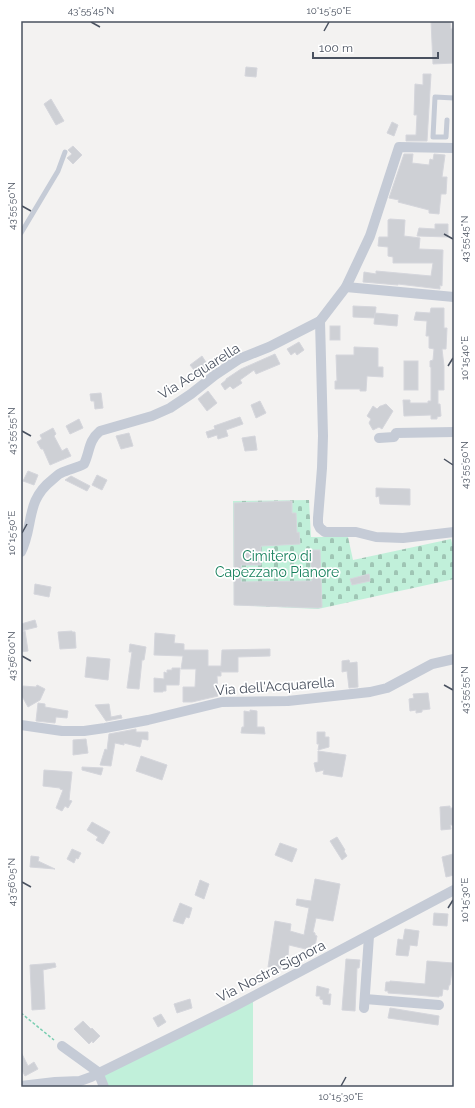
<svg xmlns="http://www.w3.org/2000/svg" width="475" height="1108" font-family="Raleway,sans-serif">
<defs>
<pattern id="cemetery-stones" width="16" height="16" patternUnits="userSpaceOnUse"><rect width="16" height="16" fill="#c1f0da"/><path d="M2 7V4a2 2 0 0 1 4 0v3zM10 15v-3a2 2 0 0 1 4 0v3z" fill="#9fc5b4"/></pattern>
</defs>
<rect width="100%" height="100%" fill="#f3f2f1"/>
<polygon fill="#c1f0da" points="253,1001 253,1087 108,1087 105,1078 105,1074"/>
<polygon fill="url(#cemetery-stones)" points="309,500 311,537 348,537 353,560 451,539 454,551 454,579 318,609 234,605 233,501"/>
<g fill="#ced0d5" stroke="#d5d6dc">
<polygon points="431,21 450,21 451,29 453,29 454,63 433,64"/>
<polygon points="246,67 257,68 256,77 245,76"/>
<polygon points="423,74 431,74 427,141 406,141 406,135 416,135 417,115 414,115 415,84 423,85"/>
<polygon points="51,99 64,121 56,125 44,104"/>
<polygon points="392,122 398,125 394,136 387,133"/>
<polygon points="73,146 82,155 73,164 67,158 72,154 68,150"/>
<polygon points="404,154 413,154 412,163 429,165 430,159 433,160 434,154 445,155 442,177 447,177 446,194 441,194 439,214 429,213 429,210 398,202 399,200 389,198"/>
<polygon points="390,219 405,220 404,236 420,238 419,249 443,250 442,286 440,285 440,289 398,284 398,285 363,282 364,272 376,274 376,271 431,276 433,263 393,263 393,257 388,256 388,247 378,246 379,237 388,237 388,220"/>
<polygon points="435,224 448,224 448,237 417,236 419,228 435,229"/>
<polygon points="353,306 376,307 375,318 353,317"/>
<polygon points="431,308 444,308 444,328 447,328 446,349 442,349 444,366 444,390 438,390 438,404 440,404 441,416 437,417 437,419 431,419 431,415 404,416 403,400 410,400 410,403 428,403 428,401 431,401 431,367 430,367 430,361 433,360 434,349 429,348 429,336 426,336 427,321 414,320 416,312 430,313"/>
<polygon points="375,313 398,315 397,326 374,324"/>
<rect x="330" y="326" width="10" height="14"/>
<polygon points="299,342 304,350 297,355 295,352 291,355 287,349"/>
<polygon points="354,347 378,348 378,367 383,367 383,377 367,376 366,391 360,391 360,389 335,389 335,381 337,381 336,355 354,355"/>
<polygon points="275,354 280,364 256,374 254,370 240,380 242,383 233,389 230,386 225,390 221,384 226,380 226,379 241,369"/>
<polygon points="202,356 209,367 198,375 190,365"/>
<rect x="404" y="361" width="14" height="29"/>
<polygon points="208,391 217,403 207,411 198,399"/>
<polygon points="101,393 103,408 95,409 94,401 91,401 90,394"/>
<polygon points="260,401 266,413 256,418 251,405"/>
<polygon points="386,404 393,411 382,429 379,427 373,430 369,423 371,419 367,416 373,406 377,409 380,406 381,406"/>
<polygon points="240,417 243,424 226,430 228,436 218,439 217,435 208,438 206,432 215,429 214,426"/>
<polygon points="79,419 83,428 70,434 66,426"/>
<polygon points="53,428 56,434 54,436 62,451 67,448 71,456 50,465 43,449 41,449 37,442 42,439 40,435"/>
<polygon points="129,433 133,446 121,449 116,436"/>
<polygon points="255,436 257,450 245,451 242,438"/>
<polygon points="28,471 38,475 34,485 23,481"/>
<polygon points="97,475 107,480 102,490 92,485"/>
<polygon points="71,476 90,486 87,491 65,480"/>
<polygon points="376,488 410,489 410,505 380,504 379,496 376,497"/>
<polygon points="292,501 292,513 296,513 297,533 299,532 300,544 261,546 261,565 241,565 241,582 312,581 310,550 320,550 322,607 318,608 234,605 234,503"/>
<polygon points="369,574 370,581 352,585 350,579"/>
<polygon points="35,584 51,587 49,597 34,594"/>
<polygon points="35,620 37,627 21,631 21,624"/>
<polygon points="25,631 28,651 21,652 21,632"/>
<polygon points="72,631 72,632 75,632 76,648 60,649 58,632"/>
<polygon points="155,633 175,635 174,643 184,644 184,650 208,650 208,666 221,666 222,650 270,649 270,656 238,657 238,672 221,672 221,671 221,676 217,676 218,696 192,702 183,702 183,687 195,687 196,669 181,669 183,656 154,655"/>
<polygon points="130,644 146,647 144,660 142,660 139,689 127,688 132,652 129,652"/>
<polygon points="87,657 110,659 108,680 85,677"/>
<polygon points="349,660 350,663 357,662 358,687 349,688 347,671 342,672 342,661"/>
<polygon points="172,668 180,668 179,685 166,685 166,691 163,691 163,692 154,692 154,678 164,679 164,672 167,673 167,670 172,670"/>
<polygon points="37,685 45,689 40,700 28,707 22,696 23,686 36,687"/>
<polygon points="428,693 430,709 422,710 422,712 416,713 416,710 410,711 409,699 414,698 413,694"/>
<polygon points="38,703 45,704 45,707 68,711 67,718 56,717 55,723 36,721"/>
<polygon points="109,704 111,717 121,715 122,718 106,721 95,705"/>
<polygon points="250,710 257,711 257,727 264,727 265,734 241,733 242,727 244,727 244,711 250,712"/>
<polygon points="136,729 136,732 148,732 148,740 142,739 140,747 124,743 124,745 115,743 111,766 100,765 105,749 107,750 109,734"/>
<polygon points="317,732 325,732 325,737 329,737 329,747 318,750 319,744 317,744"/>
<polygon points="86,739 88,753 73,755 73,740"/>
<polygon points="318,751 346,755 342,777 323,774 324,770 316,772 314,763 318,762"/>
<polygon points="141,756 167,765 162,780 136,771"/>
<polygon points="82,767 103,768 101,775 82,770"/>
<polygon points="44,770 72,772 69,800 72,801 68,808 65,806 62,811 56,808 63,790 60,789 60,788 43,786"/>
<polygon points="450,806 450,808 453,808 454,825 450,825 451,829 441,830 440,807"/>
<polygon points="92,822 110,832 103,844 96,840 98,837 87,830"/>
<polygon points="337,837 345,850 344,851 347,856 342,860 330,841"/>
<polygon points="280,843 297,849 292,862 275,855"/>
<polygon points="72,849 81,853 78,859 76,858 74,863 67,859"/>
<polygon points="453,854 454,875 446,877 442,857"/>
<polygon points="31,856 39,857 38,861 55,869 30,867"/>
<polygon points="315,879 340,884 333,921 316,918 313,932 315,933 315,935 317,936 314,951 289,945 287,967 282,967 282,969 268,967 275,921 291,924 290,931 304,935 309,908 296,905 297,899 311,901"/>
<polygon points="200,880 209,884 204,899 195,895"/>
<polygon points="180,903 192,908 189,918 186,917 183,924 173,921"/>
<polygon points="434,913 448,914 447,926 433,925"/>
<polygon points="405,929 419,931 417,946 410,945 408,956 396,955 398,939 403,940"/>
<polygon points="346,959 360,960 359,968 357,968 355,1011 342,1010"/>
<polygon points="427,961 453,963 450,985 449,985 448,990 443,989 442,996 439,996 439,997 416,995 388,993 388,991 385,991 386,982 390,982 390,981 425,984"/>
<polygon points="55,963 56,967 43,970 45,1009 32,1010 30,965"/>
<polygon points="317,986 329,989 328,994 331,994 330,1005 323,1004 323,1000 320,999 320,996 316,996"/>
<polygon points="190,999 192,1008 177,1013 174,1004"/>
<polygon points="390,1008 439,1016 438,1025 388,1018"/>
<polygon points="161,1014 166,1022 158,1027 153,1018"/>
<polygon points="83,1021 91,1029 92,1028 100,1036 93,1043 92,1041 89,1044 74,1029"/>
<polygon points="21,1052 28,1066 34,1062 38,1069 25,1076 21,1069"/>
</g>
<g fill="none" stroke-linecap="round" stroke-linejoin="round">
<polyline stroke="#79ceb1" stroke-width="1.5" stroke-dasharray="3 2" stroke-linecap="butt" points="21,1013 54,1040"/>
<g stroke="#c5cbd6" stroke-width="5">
<polyline points="447,120 446,137 433,137 435,97 454,98"/>
<polyline points="21,233 58,171 65,152"/>
</g>
<g stroke="#c5cbd6" stroke-width="10">
<polyline points="454,148 399,147 370,236 346,287 320,321 323,436 322,468 318,518 318,524 320,528 325,532 356,532 376,537 403,538 454,532"/>
<polyline points="346,287 454,297"/>
<polyline points="379,438 394,437 396,433 454,432"/>
<path d="M21,552C34,526 25,501 52,480C55,478 58,474 61,473C69,469 77,468 84,464C90,452 88,441 100,431L152,416L170,408L191,394L215,375L239,359L269,347L320,321"/>
<polyline points="21,725 62,731 84,731 105,728 148,720 222,702 288,701 370,692 387,688 432,664 454,659"/>
<polyline points="365,999 439,1005"/>
<polyline points="364,1008 369,936"/>
<polyline points="62,1046 98,1072"/>
<polyline points="98,1072 104,1087"/>
<polyline points="21,1086 55,1082 80,1081 91,1077 233,1007 454,890"/>
</g>
</g>
<path fill="none" stroke="#49515f" stroke-width="1.5" d="M91,22L100,27M324,31L329,22M22,206L31,211M444,234L453,239M448,366L453,358M22,431L31,436M444,459L453,465M22,533L27,524M22,656L31,661M444,685L453,690M22,882L31,887M448,908L453,900M341,1086L346,1077"/>
<g text-anchor="middle" stroke-width="3.5" stroke-linejoin="round" paint-order="stroke">
<g font-size="14" fill="#49515f" stroke="#fff">
<text transform="translate(199 371) rotate(-32)" y="5">Via Acquarella</text>
<text transform="translate(275 686) rotate(-4)" y="5">Via dell'Acquarella</text>
<text transform="translate(271 971) rotate(-27)" y="5">Via Nostra Signora</text>
</g>
<g font-size="14" fill="#18815d" stroke="#fff">
<text x="277" y="561">Cimitero di<tspan x="277" dy="16">Capezzano Pianore</tspan></text>
</g>
</g>
<rect width="475" height="1108" fill="none" stroke="#ffffff" stroke-width="44"/>
<path d="M313 52v6h125v-6" fill="none" stroke="#49515f" stroke-width="2"/>
<text x="319" y="52" font-size="12" fill="#49515f" stroke="#ffffff" stroke-width="3" paint-order="stroke">100 m</text>
<rect x="22" y="22" width="431" height="1064" fill="none" stroke="#49515f" stroke-width="1.5"/>
<g font-size="10" text-anchor="middle" fill="#49515f">
<text x="91" y="14">43°55'45"N</text>
<text x="329" y="14">10°15'50"E</text>
<text transform="translate(11 206) rotate(-90)" y="4">43°55'50"N</text>
<text transform="translate(464 239) rotate(-90)" y="4">43°55'45"N</text>
<text transform="translate(464 358) rotate(-90)" y="4">10°15'40"E</text>
<text transform="translate(11 431) rotate(-90)" y="4">43°55'55"N</text>
<text transform="translate(464 465) rotate(-90)" y="4">43°55'50"N</text>
<text transform="translate(11 533) rotate(-90)" y="4">10°15'50"E</text>
<text transform="translate(11 656) rotate(-90)" y="4">43°56'00"N</text>
<text transform="translate(464 690) rotate(-90)" y="4">43°55'55"N</text>
<text transform="translate(11 882) rotate(-90)" y="4">43°56'05"N</text>
<text transform="translate(464 900) rotate(-90)" y="4">10°15'30"E</text>
<text x="341" y="1100">10°15'30"E</text>
</g>
</svg>
